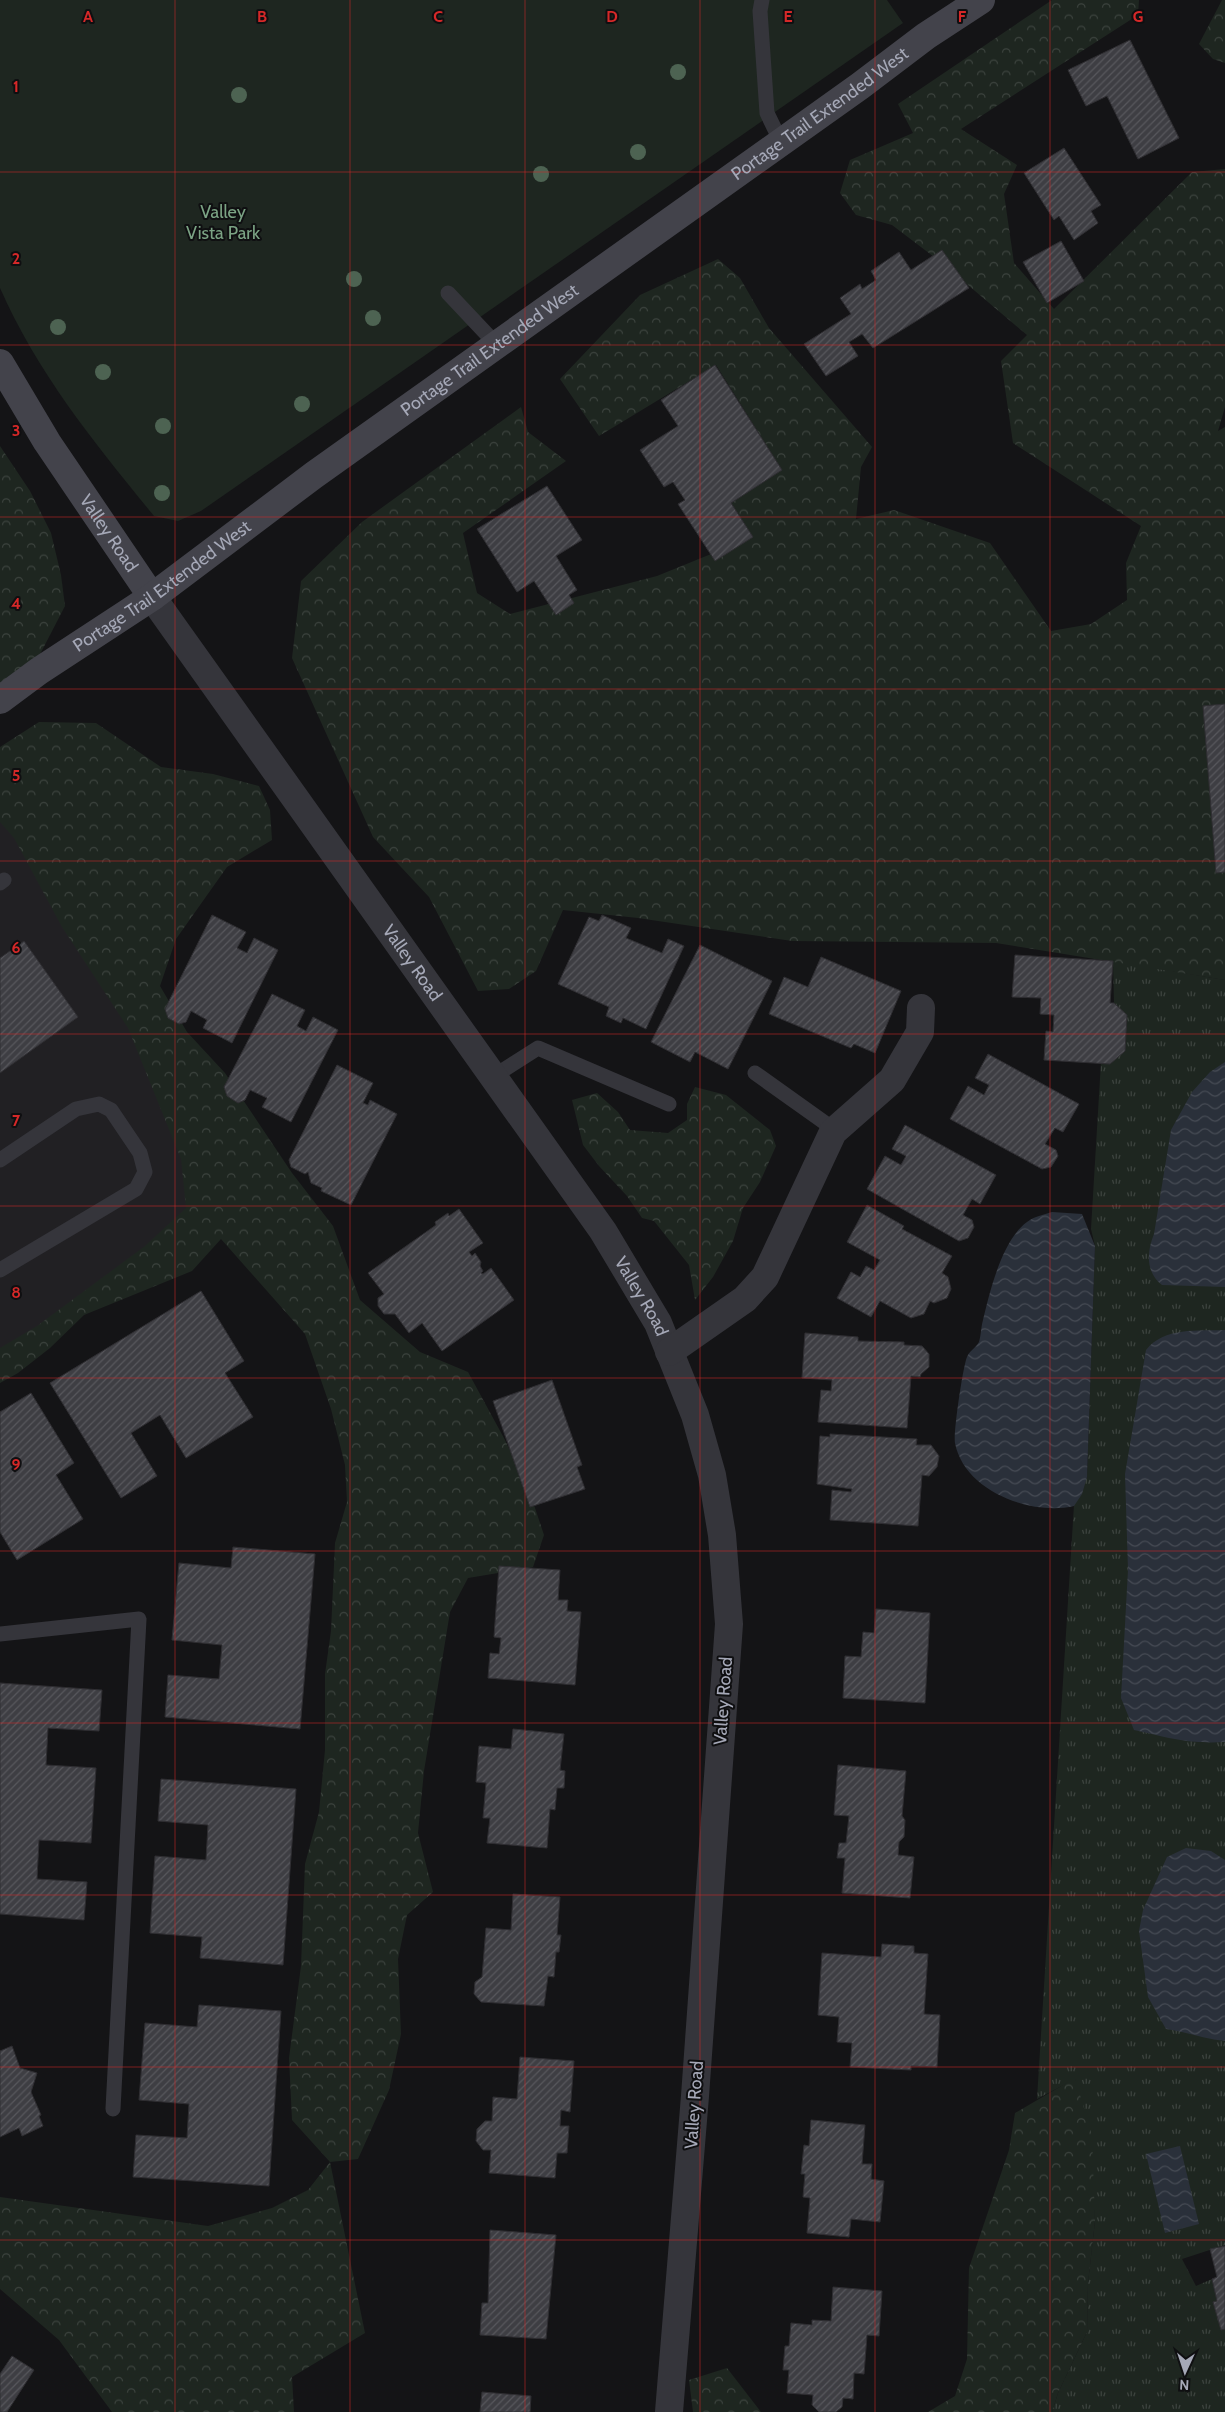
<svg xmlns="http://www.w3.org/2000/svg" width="1225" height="2412" font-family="Cabin,sans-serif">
<defs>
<pattern id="grass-tufts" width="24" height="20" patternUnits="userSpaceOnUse" patternTransform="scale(1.25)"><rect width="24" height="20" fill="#1e2620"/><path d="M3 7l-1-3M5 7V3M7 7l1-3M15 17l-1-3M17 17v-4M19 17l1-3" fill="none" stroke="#3c433e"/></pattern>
<pattern id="forest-crowns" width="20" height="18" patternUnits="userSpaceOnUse" patternTransform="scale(1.25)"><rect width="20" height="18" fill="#1e2620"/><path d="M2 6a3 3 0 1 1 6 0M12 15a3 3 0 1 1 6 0" fill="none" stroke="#3c433e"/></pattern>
<pattern id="water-waves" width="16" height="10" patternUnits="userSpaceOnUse" patternTransform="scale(1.25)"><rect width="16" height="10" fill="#2a303a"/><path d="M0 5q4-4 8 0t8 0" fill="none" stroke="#464b54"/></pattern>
<pattern id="building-hatch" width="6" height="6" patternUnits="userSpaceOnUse" patternTransform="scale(1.25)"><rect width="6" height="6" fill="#3e3e43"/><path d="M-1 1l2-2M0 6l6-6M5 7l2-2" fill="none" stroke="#57575c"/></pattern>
</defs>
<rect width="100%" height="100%" fill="#141416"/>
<polygon fill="#212023" points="0,805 270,1190 0,1368"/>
<polygon fill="url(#grass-tufts)" points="1113,961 1225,980 1225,2245 1182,2259 1196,2286 1212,2279 1217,2301 1214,2302 1221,2330 1225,2329 1225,2412 1052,2412 1058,2393 1087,2332 1088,2283 1095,2221 1092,2181 1075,2079 1037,2099 1074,1505 1087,1477 1095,1246 1091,1229 1101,1062 1114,1003"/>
<g fill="url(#forest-crowns)">
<polygon points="1052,0 1139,0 1138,15 961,129 1017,165 1004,194 1014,263 1054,309 1192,172 1225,169 1225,407 1218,431 1225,427 1225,980 996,943 792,941 638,918 563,910 536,971 509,989 478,991 429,897 373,837 292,658 301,581 362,522 521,407 528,432 566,461 463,533 477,593 510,614 657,576 753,537 731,503 782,470 716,365 599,436 560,379 640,295 718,259 740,278 769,328 872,447 861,467 856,519 894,510 990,543 1051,631 1091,624 1127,600 1126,563 1141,526 1013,443 1001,361 1027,335 942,263 892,225 856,215 840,193 850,160 913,133 898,104"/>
<polygon points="1222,0 1225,0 1225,63 1213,59 1199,44"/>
<polygon points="0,446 30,491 51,533 61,575 65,606 36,662 0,684"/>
<polygon points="39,722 96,723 161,767 213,774 259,786 270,810 272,840 227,867 176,939 160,986 187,1032 225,1073 292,1173 333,1226 360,1300 420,1352 468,1372 505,1440 530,1493 544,1535 533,1567 468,1578 450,1612 424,1771 418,1833 433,1892 407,1915 398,1959 401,2034 389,2090 358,2159 330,2162 365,2333 292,2377 294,2412 112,2412 59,2340 0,2289 0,2197 208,2226 272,2208 308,2190 330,2162 292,2120 289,2058 301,1966 305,1864 319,1812 325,1750 325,1674 331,1631 335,1543 347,1502 345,1465 331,1409 305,1334 221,1239 192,1271 84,1315 50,1348 18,1373 0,1383 0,1348 37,1326 145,1246 186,1208 181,1159 128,1028 62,927 14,838 0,822 0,747"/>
<polygon points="695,1087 726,1095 770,1130 776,1146 760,1182 743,1208 733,1241 713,1277 695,1300 689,1265 654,1221 642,1218 627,1196 599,1166 583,1145 572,1100 597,1093 618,1112 630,1130 668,1133 687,1120 687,1104"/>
<polygon points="1075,2078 1092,2135 1095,2221 1088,2283 1087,2332 1058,2393 1052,2412 928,2412 955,2396 967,2359 969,2268 1009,2150 1015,2113"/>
<polygon points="727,2368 761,2412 693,2412 689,2380"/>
</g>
<path fill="#1e2620" d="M0,0H887L903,23L201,511L178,521L154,516C95,444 38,374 0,288Z"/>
<g fill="url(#water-waves)">
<path d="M1225,1062V1287L1162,1285C1145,1272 1147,1251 1154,1234L1171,1130L1192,1092L1210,1072Z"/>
<path d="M1052,1212L1082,1214L1095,1246L1087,1477L1082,1494L1074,1506C1031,1516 964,1491 955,1443C953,1434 963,1366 967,1357C969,1351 976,1348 979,1342C981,1336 981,1327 983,1320C990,1291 1002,1240 1027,1222C1035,1216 1043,1215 1052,1212Z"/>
<path d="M1225,1330V1742C1187,1744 1170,1738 1134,1730L1121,1698L1128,1570L1125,1474L1146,1350C1164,1327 1198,1331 1225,1330Z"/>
<path d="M1186,1848L1211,1851L1225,1860V2041C1205,2039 1186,2032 1166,2029L1148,1997L1139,1931L1143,1910L1167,1857Z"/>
<polygon points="1180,2146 1199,2224 1165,2233 1146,2154"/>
</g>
<g fill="url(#building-hatch)" stroke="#2f2e32">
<polygon points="1130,40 1179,138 1138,159 1107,96 1086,106 1068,70"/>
<polygon points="1064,148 1101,205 1091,211 1098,223 1074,240 1059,216 1054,220 1024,173"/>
<polygon points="1061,241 1084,281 1047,303 1023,262"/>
<polygon points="942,250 969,288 873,348 862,334 849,342 858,356 826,376 804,344 851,314 840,298 860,284 862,289 876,280 871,271 899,252 911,270"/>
<polygon points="715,365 782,470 731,503 753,537 715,561 678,504 685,500 673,482 664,487 640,450 678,426 661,400"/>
<polygon points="547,486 582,540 556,556 577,590 569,595 574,603 556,615 534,581 517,592 477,529"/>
<polygon points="1225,704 1225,872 1216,873 1203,706"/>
<polygon points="212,915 246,932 237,948 247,953 254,938 278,950 232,1043 203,1028 207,1020 191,1011 186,1022 179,1024 168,1018 165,1009"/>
<polygon points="602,915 631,928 626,938 662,953 668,939 684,946 646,1029 623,1018 621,1023 606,1016 609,1007 558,984 589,917 599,921"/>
<polygon points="24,941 78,1017 0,1073 0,958"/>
<polygon points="700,945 772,981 728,1069 695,1052 690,1062 651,1042"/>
<polygon points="1015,955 1113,961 1110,1003 1114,1003 1127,1015 1125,1051 1110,1064 1044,1060 1046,1031 1053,1032 1054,1015 1040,1014 1041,998 1012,997"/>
<polygon points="821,957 901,991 875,1053 854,1044 851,1048 769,1014 784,977 808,987"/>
<polygon points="272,994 305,1010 297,1026 306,1031 313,1017 338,1030 291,1122 262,1107 267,1098 250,1090 245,1100 238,1103 227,1096 224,1087"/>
<polygon points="988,1054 1079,1104 1063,1132 1055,1128 1045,1144 1056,1150 1058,1156 1051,1167 1042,1169 950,1119 968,1086 984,1095 989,1085 975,1078"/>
<polygon points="337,1065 373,1083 363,1103 368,1105 370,1100 397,1114 351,1205 321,1191 322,1188 311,1183 308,1172 305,1174 291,1167 289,1160"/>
<polygon points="905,1125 996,1175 980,1204 972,1199 963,1215 972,1220 974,1227 968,1238 959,1241 867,1189 885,1156 901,1165 906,1156 892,1149"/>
<polygon points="867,1205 904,1226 902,1229 952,1256 942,1273 948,1277 951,1289 947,1298 934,1303 930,1301 924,1314 911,1318 880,1301 871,1317 837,1298 851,1272 860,1277 866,1266 874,1270 880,1260 847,1242"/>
<polygon points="459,1209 483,1243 469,1252 472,1256 475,1253 481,1262 480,1266 483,1271 481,1273 483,1274 491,1268 514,1300 442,1351 422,1323 409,1333 395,1314 384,1314 378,1306 378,1298 384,1294 368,1273 436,1225 435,1222 448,1213 449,1216"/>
<polygon points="201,1291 244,1361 225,1373 253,1417 186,1458 160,1415 131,1433 157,1476 121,1498 50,1383"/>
<polygon points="805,1333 858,1337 858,1341 904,1342 904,1345 922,1346 929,1354 929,1367 921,1374 920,1377 911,1376 907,1428 818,1422 821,1390 831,1391 832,1380 802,1378"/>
<polygon points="552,1380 582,1465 577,1467 585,1489 530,1507 493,1401"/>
<polygon points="31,1393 74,1463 56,1475 83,1519 17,1560 0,1532 0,1412"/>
<polygon points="830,1434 917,1439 916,1445 931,1445 939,1456 937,1467 929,1476 922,1475 918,1526 830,1520 832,1490 851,1492 852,1489 817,1484 820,1436 830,1437"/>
<polygon points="233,1547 315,1554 300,1729 165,1717 168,1675 219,1679 222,1645 172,1640 179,1563 231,1568"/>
<polygon points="499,1566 560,1570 558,1600 568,1600 567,1611 581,1612 575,1685 488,1678 490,1653 499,1654 501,1638 494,1637"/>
<polygon points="876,1609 930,1613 925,1703 843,1698 845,1656 861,1657 863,1632 874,1633"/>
<polygon points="0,1683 102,1690 99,1731 48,1728 46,1765 96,1768 91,1843 39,1840 37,1879 87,1882 84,1920 0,1914"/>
<polygon points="513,1729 564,1734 560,1770 565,1771 564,1788 557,1788 555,1810 550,1809 547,1848 487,1843 490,1818 483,1818 486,1783 476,1782 479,1746 511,1749"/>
<polygon points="838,1765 906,1771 902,1816 905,1820 904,1837 899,1842 898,1855 914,1857 910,1898 842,1893 845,1858 837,1858 839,1843 846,1843 849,1816 834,1815"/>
<polygon points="161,1779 296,1789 283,1965 200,1958 202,1937 150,1933 155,1856 206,1860 208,1825 158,1821"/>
<polygon points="513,1894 560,1897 557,1935 561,1935 559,1952 556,1952 554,1977 548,1976 544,2006 481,2002 474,1994 475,1982 482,1977 486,1928 511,1930"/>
<polygon points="882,1944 914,1946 914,1953 928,1954 924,2014 940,2015 937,2067 911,2066 911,2070 850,2067 852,2043 837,2042 839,2017 818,2015 822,1953 881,1957"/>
<polygon points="199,2005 281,2011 269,2186 133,2177 136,2135 187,2138 189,2104 139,2100 145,2023 197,2027"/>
<polygon points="12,2046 20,2068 37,2073 31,2092 41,2115 39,2116 43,2126 22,2136 19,2128 0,2137 0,2051"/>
<polygon points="520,2057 574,2061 570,2112 561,2110 560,2126 569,2126 567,2153 557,2153 555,2178 489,2173 491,2150 483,2150 476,2141 477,2129 485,2121 492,2121 493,2097 517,2099"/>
<polygon points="811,2120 865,2125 862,2164 872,2164 871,2179 884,2181 880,2222 851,2219 849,2237 807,2233 810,2198 803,2197 805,2174 801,2174 804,2145 809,2146"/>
<polygon points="490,2230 556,2235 546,2339 480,2335 482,2303 488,2303"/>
<polygon points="1225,2246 1225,2329 1221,2330 1213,2302 1217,2301 1212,2279 1217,2277 1210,2249"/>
<polygon points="833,2287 882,2291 879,2336 867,2335 864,2374 854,2373 853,2399 843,2398 842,2407 836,2412 819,2412 812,2405 813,2395 787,2393 789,2370 783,2370 785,2346 789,2346 791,2323 812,2325 812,2320 831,2321"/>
<polygon points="12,2356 34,2370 7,2412 0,2412 0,2374"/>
<polygon points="482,2392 531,2396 530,2412 480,2412"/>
</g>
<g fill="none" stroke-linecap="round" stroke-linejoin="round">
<g stroke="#35353b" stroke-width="15">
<polyline points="762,0 760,11 767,113 781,142"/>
<polyline points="448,293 496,344"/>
<polyline points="0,883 4,880"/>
<polyline points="755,1073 835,1130"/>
<polyline points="494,1076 538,1048 669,1104"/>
<polyline points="0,1160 76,1109 99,1104 111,1110 140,1153 145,1172 136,1189 0,1270"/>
<polyline points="0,1634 139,1619 113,2109"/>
</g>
<g stroke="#35353b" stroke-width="28">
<path id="s1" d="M152,597L603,1231L658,1323L695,1415L712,1475L722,1535L729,1624L695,2096L669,2412"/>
<polyline points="669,1352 745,1299 765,1277 833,1132 892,1080 920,1032 921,1008"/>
</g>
<g stroke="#43434b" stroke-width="28">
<path id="s2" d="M0,363L47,442L152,597"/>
<path id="s3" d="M0,700L39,671L152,597L314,475L860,86L926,36L981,0"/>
</g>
</g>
<g fill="#4d6352">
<circle cx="678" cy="72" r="8"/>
<circle cx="239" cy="95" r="8"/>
<circle cx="638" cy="152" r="8"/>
<circle cx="541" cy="174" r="8"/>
<circle cx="354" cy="279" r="8"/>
<circle cx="373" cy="318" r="8"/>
<circle cx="58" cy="327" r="8"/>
<circle cx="103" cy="372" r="8"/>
<circle cx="302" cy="404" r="8"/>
<circle cx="163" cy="426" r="8"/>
<circle cx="162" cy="493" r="8"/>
</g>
<path fill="none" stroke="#d62828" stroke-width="1" stroke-opacity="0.55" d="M175,0V2412M350,0V2412M525,0V2412M700,0V2412M875,0V2412M1050,0V2412M0,172H1225M0,345H1225M0,517H1225M0,689H1225M0,861H1225M0,1034H1225M0,1206H1225M0,1378H1225M0,1551H1225M0,1723H1225M0,1895H1225M0,2067H1225M0,2240H1225"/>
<g text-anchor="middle" stroke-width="4" stroke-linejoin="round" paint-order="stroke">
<g font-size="18" fill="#a5a8b7" stroke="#0f0f11">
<text dy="6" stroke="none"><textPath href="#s3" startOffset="1008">Portage Trail Extended West</textPath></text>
<text dy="6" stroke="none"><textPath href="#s3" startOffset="602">Portage Trail Extended West</textPath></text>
<text dy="6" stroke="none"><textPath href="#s2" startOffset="202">Valley Road</textPath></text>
<text dy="6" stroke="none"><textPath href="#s3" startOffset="198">Portage Trail Extended West</textPath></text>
<text dy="6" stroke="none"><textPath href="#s1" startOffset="449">Valley Road</textPath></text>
<text dy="6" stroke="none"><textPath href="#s1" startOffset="854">Valley Road</textPath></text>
<text transform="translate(723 1701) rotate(-86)" y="6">Valley Road</text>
<text transform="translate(694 2105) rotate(-86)" y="6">Valley Road</text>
</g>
<g font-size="18" fill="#7ba384" stroke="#0f0f11">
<text x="223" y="218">Valley<tspan x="223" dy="21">Vista Park</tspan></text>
</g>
</g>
<g font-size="16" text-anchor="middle" font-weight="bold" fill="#d62828" stroke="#0f0f11" stroke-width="4" stroke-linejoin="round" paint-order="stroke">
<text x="88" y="22">A</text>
<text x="262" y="22">B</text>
<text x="438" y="22">C</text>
<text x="612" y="22">D</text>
<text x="788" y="22">E</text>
<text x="962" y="22">F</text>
<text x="1138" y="22">G</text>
<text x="16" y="92">1</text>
<text x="16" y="264">2</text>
<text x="16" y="436">3</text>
<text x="16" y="609">4</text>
<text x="16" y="781">5</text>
<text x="16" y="953">6</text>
<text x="16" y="1126">7</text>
<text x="16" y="1298">8</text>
<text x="16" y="1470">9</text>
</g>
<g transform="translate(1185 2372) rotate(183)" stroke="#0f0f11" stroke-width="4" paint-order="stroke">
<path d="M0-4L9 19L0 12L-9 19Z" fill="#a5a8b7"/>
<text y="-8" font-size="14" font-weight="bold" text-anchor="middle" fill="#a5a8b7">N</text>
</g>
</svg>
